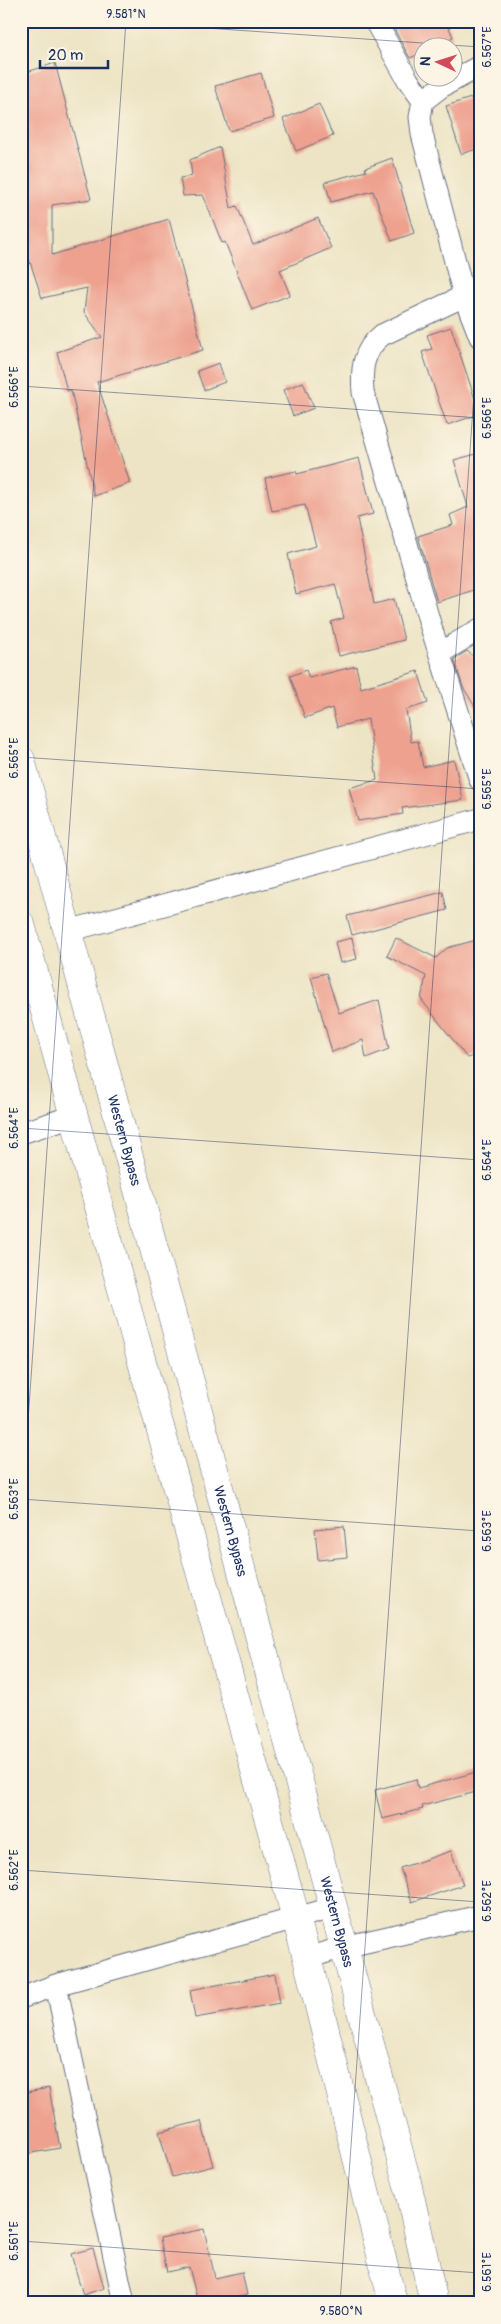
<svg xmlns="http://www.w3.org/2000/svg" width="501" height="2324" font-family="Pangolin,sans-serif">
<rect width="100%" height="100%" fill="#fcf5e5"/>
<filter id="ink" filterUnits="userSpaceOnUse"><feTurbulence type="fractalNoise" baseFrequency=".02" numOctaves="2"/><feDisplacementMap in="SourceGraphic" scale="10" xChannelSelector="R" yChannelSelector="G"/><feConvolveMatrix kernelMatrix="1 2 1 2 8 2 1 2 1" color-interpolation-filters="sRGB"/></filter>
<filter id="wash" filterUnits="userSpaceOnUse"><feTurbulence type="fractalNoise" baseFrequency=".0096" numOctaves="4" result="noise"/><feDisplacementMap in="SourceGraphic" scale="20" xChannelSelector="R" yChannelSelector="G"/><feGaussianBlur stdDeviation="1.12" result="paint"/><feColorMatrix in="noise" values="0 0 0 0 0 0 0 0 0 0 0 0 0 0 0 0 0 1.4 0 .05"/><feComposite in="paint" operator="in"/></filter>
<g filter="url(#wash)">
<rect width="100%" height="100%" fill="#ede4c5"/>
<g id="blocks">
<g fill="#eea18f">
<polygon points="405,21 446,21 453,37 432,48 424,48 424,52 410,58 393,27"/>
<polygon points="55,63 91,199 52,205 52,255 169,219 203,350 97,382 130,483 94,496 71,390 67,391 57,352 102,337 84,312 87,288 42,298 24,244 21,245 21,74"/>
<polygon points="261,73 274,118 229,131 215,86"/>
<polygon points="480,95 480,148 461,154 446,106"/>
<polygon points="319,104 333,136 296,151 283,119"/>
<polygon points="220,147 231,208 237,206 253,245 318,218 331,248 280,270 290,295 252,310 225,242 222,243 203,195 183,196 180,178 192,176 190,160"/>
<polygon points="392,158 414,233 392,241 373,191 331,202 325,182 366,171 365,168"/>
<polygon points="451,327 480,414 447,425 422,352 432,349 427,335"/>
<polygon points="219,363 225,382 204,390 197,371"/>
<polygon points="303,382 314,408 293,416 283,390"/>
<polygon points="480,453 480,588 437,602 418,536 453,525 450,515 468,507 454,460"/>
<polygon points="359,458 373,514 357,518 374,604 394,599 404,640 339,656 331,622 344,618 335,584 296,594 288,554 316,546 305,505 272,511 265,478 296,471 297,474"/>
<polygon points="467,651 480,662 480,715 463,687 454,659"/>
<polygon points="356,666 361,688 418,671 428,703 406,710 411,742 418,741 423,767 454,760 463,800 402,808 403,814 358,821 349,788 377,780 368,719 337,727 332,708 305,718 290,676 306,670 309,678"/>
<polygon points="443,892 447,910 352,935 347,916"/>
<polygon points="352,938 357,959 340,963 335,942"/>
<polygon points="396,938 436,958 447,948 480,939 480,1054 467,1058 421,999 426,976 387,956"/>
<polygon points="326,973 339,1013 379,1000 389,1049 366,1058 363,1040 332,1052 311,977"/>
<polygon points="344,1526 347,1557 318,1560 315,1529"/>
<polygon points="480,1771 480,1791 422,1806 423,1809 382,1819 375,1790 416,1779 418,1788"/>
<polygon points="451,1851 463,1885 412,1902 400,1868"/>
<polygon points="275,1974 280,2003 195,2018 190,1990"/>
<polygon points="49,2088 60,2148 21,2155 21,2093"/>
<polygon points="201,2121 213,2166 172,2177 159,2132"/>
<polygon points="204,2229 215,2278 242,2272 247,2295 214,2303 198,2303 189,2267 167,2272 160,2238"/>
<polygon points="93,2248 104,2288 83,2295 71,2254"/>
</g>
</g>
</g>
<g filter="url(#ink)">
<use href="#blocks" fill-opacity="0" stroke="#646e82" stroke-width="1"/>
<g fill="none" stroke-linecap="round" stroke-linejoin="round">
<defs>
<g id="street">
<polyline points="375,21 408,80 423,101"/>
<polyline points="480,66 441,87 423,101 420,117 422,134 464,296 480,337"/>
<path d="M464,296L382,335C363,350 361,369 363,392L431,627L480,780"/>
<polyline points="440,653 480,629"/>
<polyline points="68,931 480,819"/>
<polyline points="21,1133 73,1116"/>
<polyline points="307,1958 344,1947 480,1916"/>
<polyline points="56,1985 124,2303"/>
<polyline points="21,1998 56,1985 332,1908"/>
</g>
<g id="primary">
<path id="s1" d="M21,760L344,1947L407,2182L434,2303"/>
<polyline points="21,925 307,1958 393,2303"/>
</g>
</defs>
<use href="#street" stroke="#646e82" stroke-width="23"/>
<use href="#primary" stroke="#646e82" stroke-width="29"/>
<use href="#street" stroke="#fff" stroke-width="21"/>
<use href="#primary" stroke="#fff" stroke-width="28"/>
</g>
</g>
<path fill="none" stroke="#1b2f5e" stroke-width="1" stroke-opacity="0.45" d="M105,21L480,47M21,386L480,418M21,757L480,789M21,1128L480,1160M21,1499L480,1531M21,1521L126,21M21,1870L480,1902M21,2241L480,2273M340,2303L480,308"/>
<g text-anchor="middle" stroke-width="4" stroke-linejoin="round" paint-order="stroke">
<g font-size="14" fill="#1b2f5e" stroke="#fcf5e5">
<text dy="5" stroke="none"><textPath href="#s1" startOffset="394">Western Bypass</textPath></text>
<text dy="5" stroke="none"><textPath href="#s1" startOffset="799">Western Bypass</textPath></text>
<text dy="5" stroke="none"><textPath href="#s1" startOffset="1204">Western Bypass</textPath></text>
</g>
</g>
<rect width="501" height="2324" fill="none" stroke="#fcf5e5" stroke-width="55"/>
<g transform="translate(438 62) rotate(274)"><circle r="24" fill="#fcf5e5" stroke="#a2a6af"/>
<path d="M0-4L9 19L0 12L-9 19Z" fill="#d1495b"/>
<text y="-8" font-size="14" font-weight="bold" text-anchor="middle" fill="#1b2f5e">N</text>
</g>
<path d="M40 60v8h68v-8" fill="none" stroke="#1b2f5e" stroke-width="2.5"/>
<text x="48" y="60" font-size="15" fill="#1b2f5e" stroke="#fcf5e5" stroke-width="4" paint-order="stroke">20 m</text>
<rect x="28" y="28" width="446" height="2268" fill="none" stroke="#1b2f5e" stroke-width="2"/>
<g font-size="12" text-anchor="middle" fill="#1b2f5e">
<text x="126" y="18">9.581°N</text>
<text transform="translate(487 47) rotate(-90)" y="4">6.567°E</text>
<text transform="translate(14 387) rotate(-90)" y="4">6.566°E</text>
<text transform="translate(487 418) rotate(-90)" y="4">6.566°E</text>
<text transform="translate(14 758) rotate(-90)" y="4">6.565°E</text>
<text transform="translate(487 789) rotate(-90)" y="4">6.565°E</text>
<text transform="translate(14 1128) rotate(-90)" y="4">6.564°E</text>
<text transform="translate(487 1160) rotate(-90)" y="4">6.564°E</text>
<text transform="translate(14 1499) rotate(-90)" y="4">6.563°E</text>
<text transform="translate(487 1531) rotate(-90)" y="4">6.563°E</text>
<text transform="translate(14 1870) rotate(-90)" y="4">6.562°E</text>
<text transform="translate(487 1901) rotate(-90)" y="4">6.562°E</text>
<text transform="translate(14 2241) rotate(-90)" y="4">6.561°E</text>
<text transform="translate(487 2272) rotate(-90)" y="4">6.561°E</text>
<text x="341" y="2315">9.580°N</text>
</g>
</svg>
